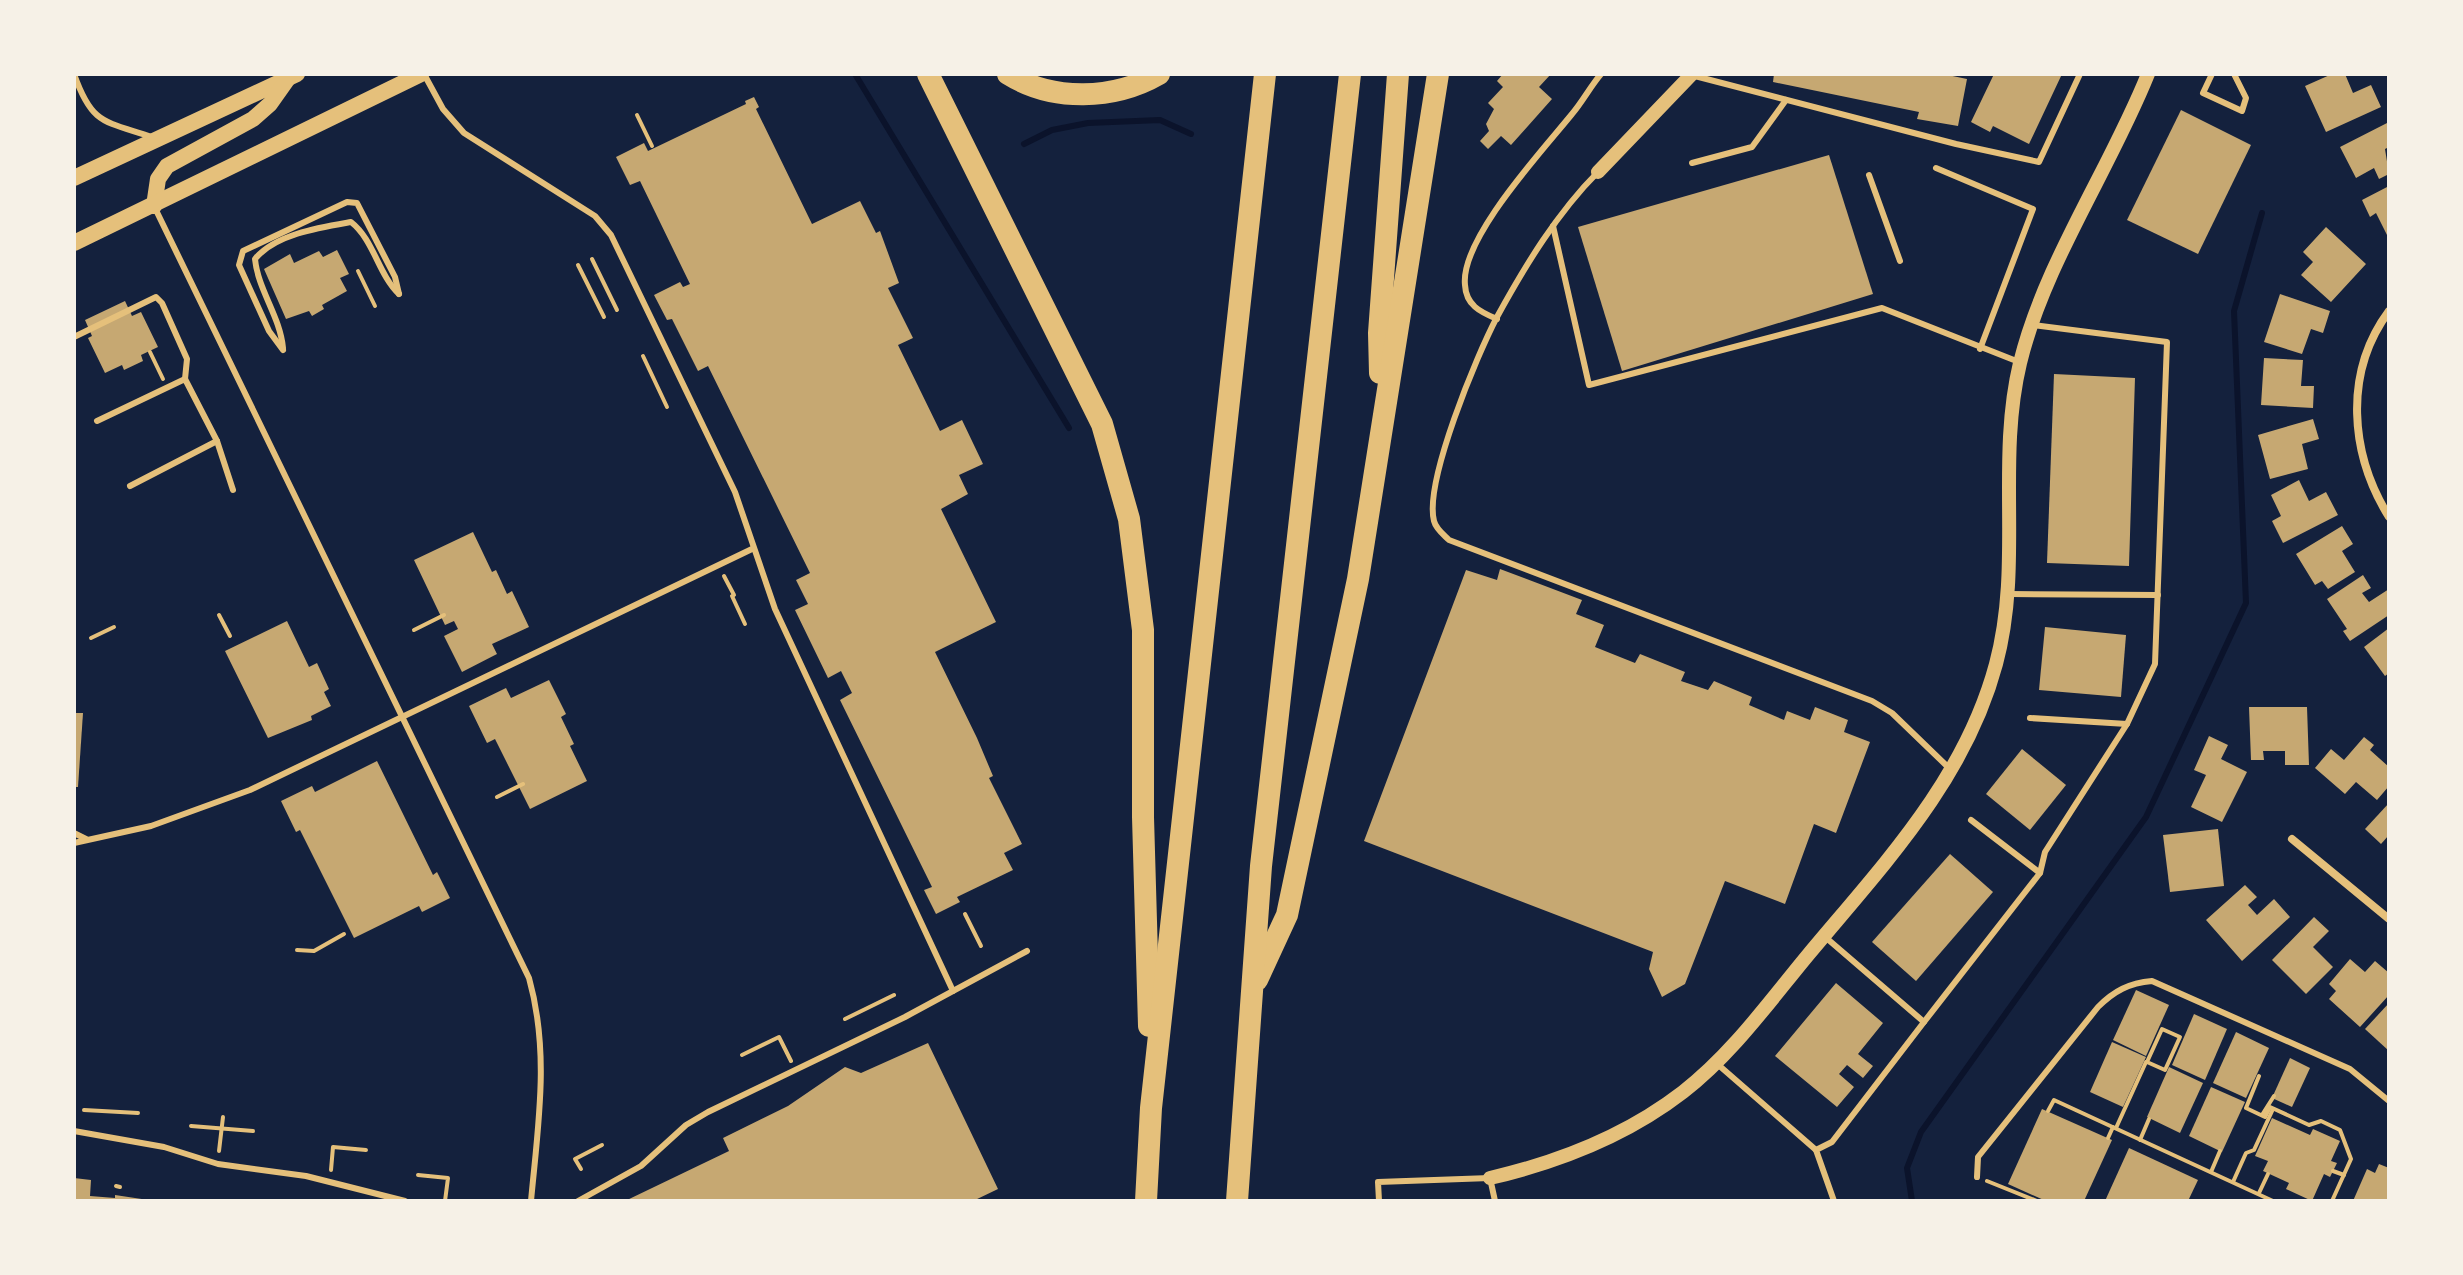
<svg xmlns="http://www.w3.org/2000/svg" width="2463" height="1275" font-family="Lato,sans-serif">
<rect width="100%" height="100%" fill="#14213d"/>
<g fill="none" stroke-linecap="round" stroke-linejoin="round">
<g stroke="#0b132b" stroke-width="6">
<polyline points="855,74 1069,428"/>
<polyline points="1024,144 1052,130 1088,123 1160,120 1191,134"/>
<polyline points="1912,1201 1907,1168 1921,1132 2146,817 2246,603 2234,311 2262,213"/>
</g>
</g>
<g fill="#c6a872">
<polygon points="1503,74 1551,74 1539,87 1552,99 1511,145 1501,136 1488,149 1480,141 1489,131 1486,124 1494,109 1488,103 1503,87 1497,81"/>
<polygon points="1774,74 1943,74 1967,79 1958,126 1917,119 1919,112 1773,82"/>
<polygon points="1994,74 2062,74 2029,144 1993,126 1990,132 1971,122"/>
<polygon points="2332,74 2345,74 2353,93 2371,85 2381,107 2326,132 2305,86"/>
<polygon points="754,97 759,107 756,109 812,224 860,201 876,233 880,231 899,283 888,288 913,338 898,345 940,431 962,420 983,464 959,475 968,494 941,509 996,622 935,652 977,738 993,776 989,778 1022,844 1004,853 1013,870 957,897 960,902 936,914 924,890 932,887 840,700 852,693 841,671 828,678 795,610 808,604 796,580 810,573 708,366 698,371 672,319 667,320 654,295 680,282 683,287 690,284 640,181 630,185 616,157 644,143 648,151 746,104 745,101"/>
<polygon points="2181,110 2251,145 2198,254 2127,220"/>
<polygon points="2389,122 2389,147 2385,149 2389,174 2379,179 2374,168 2356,178 2340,147"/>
<polygon points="1829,155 1873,294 1622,371 1578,227"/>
<polygon points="2389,186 2389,239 2376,213 2370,217 2362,200"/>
<polygon points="2326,227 2366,264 2331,302 2301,275 2313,262 2303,252"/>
<polygon points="337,250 349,274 340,278 347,291 322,305 324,309 312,316 309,311 286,319 264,269 290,254 294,263 319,251 323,257"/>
<polygon points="2280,294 2330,311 2323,333 2311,329 2302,354 2264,342"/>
<polygon points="125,301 132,316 141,312 158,347 141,355 143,361 124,370 122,365 105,373 88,338 92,336 85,320"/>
<polygon points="2264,358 2303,360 2301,386 2314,386 2313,408 2261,405"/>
<polygon points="2054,374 2135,378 2129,566 2047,563"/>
<polygon points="2313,419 2319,439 2302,444 2308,469 2270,479 2258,435"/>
<polygon points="2299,480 2309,501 2326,492 2338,515 2283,543 2272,521 2281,516 2271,495"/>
<polygon points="2342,526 2353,544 2342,551 2355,572 2328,589 2322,581 2315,585 2296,554"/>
<polygon points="473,532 492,572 496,570 507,594 512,591 529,627 492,644 497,654 462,672 444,636 458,629 454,621 445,625 414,560"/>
<polygon points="1500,569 1582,600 1576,614 1604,625 1595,647 1635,663 1640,654 1685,672 1681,681 1708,690 1714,681 1752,697 1749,705 1784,720 1787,711 1810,720 1815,707 1848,720 1844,732 1870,742 1836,833 1814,824 1785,904 1725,881 1685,984 1662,997 1649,969 1653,952 1364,841 1466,570 1497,580"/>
<polygon points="2363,575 2371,588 2362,593 2369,602 2389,589 2389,615 2350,641 2343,631 2347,629 2327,599"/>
<polygon points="287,621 309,667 317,663 329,689 324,692 331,706 311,716 312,720 268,738 225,651"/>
<polygon points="2045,627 2126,635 2121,697 2039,690"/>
<polygon points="2389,628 2389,673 2385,676 2364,647"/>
<polygon points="549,680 566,714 561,717 574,744 570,746 587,781 530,809 495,739 487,743 469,706 506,688 511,698"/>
<polygon points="2249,707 2307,707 2309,765 2285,765 2285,751 2263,751 2264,760 2251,760"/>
<polygon points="74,713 83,713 78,787 74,787"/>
<polygon points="2209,736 2228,745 2221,759 2247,772 2222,822 2191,807 2206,775 2194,770"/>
<polygon points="2364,737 2374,745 2370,750 2389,767 2389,786 2377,800 2356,782 2345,794 2315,768 2331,749 2344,760"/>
<polygon points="2022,749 2066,785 2030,830 1986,794"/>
<polygon points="377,761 433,875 437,872 450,898 422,912 419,906 354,938 300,830 296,832 281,801 312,786 315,792"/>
<polygon points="2389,803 2389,835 2381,844 2365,829"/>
<polygon points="2218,829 2224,886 2170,892 2163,835"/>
<polygon points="1950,854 1993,892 1916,981 1872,942"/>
<polygon points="2245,885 2257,897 2248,905 2257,915 2274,899 2290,917 2242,961 2206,920"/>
<polygon points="2314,917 2329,931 2313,947 2333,967 2306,994 2272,960"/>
<polygon points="2350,959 2365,972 2375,961 2389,973 2389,995 2360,1027 2329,999 2336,991 2329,984"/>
<polygon points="1836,983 1883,1023 1858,1054 1873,1066 1863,1078 1847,1065 1839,1074 1854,1087 1837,1107 1775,1056"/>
<polygon points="2136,990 2169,1005 2146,1056 2113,1040"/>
<polygon points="2389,1003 2389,1051 2365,1029"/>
<polygon points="2194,1014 2227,1029 2205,1080 2172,1065"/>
<polygon points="2236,1032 2269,1048 2246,1098 2213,1083"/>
<polygon points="2112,1042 2146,1057 2123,1107 2090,1092"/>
<polygon points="928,1043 998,1189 973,1201 625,1201 729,1151 723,1138 788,1106 845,1067 861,1073"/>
<polygon points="2290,1058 2310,1068 2292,1107 2272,1098"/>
<polygon points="2169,1067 2203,1083 2180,1133 2147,1117"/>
<polygon points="2211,1087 2245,1102 2222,1152 2189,1136"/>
<polygon points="2042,1109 2112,1140 2084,1201 2046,1201 2008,1184"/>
<polygon points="2272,1118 2310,1135 2313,1129 2340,1141 2331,1161 2337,1163 2330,1177 2324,1174 2312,1201 2286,1189 2289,1183 2263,1171 2268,1161 2255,1156"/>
<polygon points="2129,1148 2198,1180 2188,1201 2105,1201"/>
<polygon points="2379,1164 2389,1168 2389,1201 2353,1201 2367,1169 2375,1173"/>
<polygon points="74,1178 91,1180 90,1196 115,1198 115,1195 155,1201 74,1201"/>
</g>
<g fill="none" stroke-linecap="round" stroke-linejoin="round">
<g stroke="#e5c07b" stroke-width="4">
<polyline points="637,115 652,146"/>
<polyline points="592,259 617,310"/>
<polyline points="578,265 604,317"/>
<polyline points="358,271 375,306"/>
<polyline points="150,352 163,379"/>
<polyline points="643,356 667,407"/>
<polyline points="724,576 734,595"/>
<polyline points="732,596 745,624"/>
<polyline points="219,615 230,636"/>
<polyline points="414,630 444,615"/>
<polyline points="91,638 114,627"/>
<polyline points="497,797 523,784"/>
<polyline points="965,914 981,946"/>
<polyline points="297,950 314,951 344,934"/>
<polyline points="845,1019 894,995"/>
<polygon points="2162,1029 2180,1037 2165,1070 2147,1062"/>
<polyline points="742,1055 779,1037 791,1061"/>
<polyline points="2259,1076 2246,1108 2265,1117 2270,1107 2309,1125 2321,1121 2340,1130 2351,1159 2332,1201"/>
<polyline points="84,1110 138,1113"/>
<polyline points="2048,1111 2054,1100 2273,1201"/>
<polyline points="2262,1115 2274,1096"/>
<polyline points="191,1126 253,1131"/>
<polyline points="2116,1128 2146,1062"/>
<polyline points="2108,1138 2113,1127"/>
<polyline points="2140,1140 2149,1119"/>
<polyline points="219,1151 223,1117"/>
<polyline points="581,1169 575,1159 602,1145"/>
<polyline points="331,1170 333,1147 366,1150"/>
<polyline points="2333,1171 2344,1175"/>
<polyline points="2211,1172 2220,1151"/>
<polyline points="418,1175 448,1178 445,1201"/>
<polyline points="1987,1181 2037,1201"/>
<polyline points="2233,1182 2246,1153 2254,1150 2273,1109"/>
<polyline points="116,1186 120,1187"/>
<polyline points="2259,1193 2268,1174"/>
</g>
<g stroke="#e5c07b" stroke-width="6">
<path d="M74,74C92,125 104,121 152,137"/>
<polyline points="424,74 443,109 464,133 595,216 611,235 735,492 775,609 953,991"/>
<polyline points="2212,74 2203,93 2242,111 2246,98 2234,74"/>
<polyline points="1691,75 1956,144 2039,162 2080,74"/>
<polyline points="1692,163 1752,147 1786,100"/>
<polyline points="1936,168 2033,209 1980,349"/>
<path d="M1598,172C1557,213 1525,266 1497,317C1477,355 1424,482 1434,521C1436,529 1443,534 1449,540L1872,701L1892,713L1949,768"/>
<polyline points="1869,175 1900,261"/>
<path d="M154,206L529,978C550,1053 538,1125 531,1201"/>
<polyline points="1553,226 1589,385 1882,308 2019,362"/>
<path d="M1497,319C1480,312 1466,305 1465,285C1460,239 1543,150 1572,114C1583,101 1590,87 1601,74"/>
<polyline points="2033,325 2167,342 2155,664 2127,724"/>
<polyline points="74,337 156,297 162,303 187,359 185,379"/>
<path d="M283,348C280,316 258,290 255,259C275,234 322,227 351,222C374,240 378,274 399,294"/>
<polyline points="283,350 269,331 239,265 243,251 347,202 357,203 395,277 399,294"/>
<polyline points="97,421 185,379 217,441 233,490"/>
<polyline points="130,486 217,441"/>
<polyline points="2010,594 2158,595"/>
<polyline points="2030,718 2127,724 2045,852 2040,873"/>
<polyline points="74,833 86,839"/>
<polyline points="74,843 151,826 250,790 752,549"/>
<polyline points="1824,936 1924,1022 1832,1142 1816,1150 1834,1201"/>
<polyline points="1924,1022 2040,873 1971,820"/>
<polyline points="1715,1062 1816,1150"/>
<polyline points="74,1131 164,1147 218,1164 306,1176 405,1201"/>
<path d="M1977,1177L1978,1157L2098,1007C2114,991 2129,983 2152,981L2350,1069L2389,1101"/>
<polyline points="578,1201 641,1166 686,1125 708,1112 905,1017 1027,951"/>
<polyline points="1379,1201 1378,1182 1490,1178 1495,1201"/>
</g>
<g stroke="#e5c07b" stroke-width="8">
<path d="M2389,311C2343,373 2350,454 2389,517"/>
<polyline points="2292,839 2389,919"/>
</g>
<g stroke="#e5c07b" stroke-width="14">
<polyline points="1598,172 1692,74"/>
<path d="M1490,1178C1559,1162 1626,1136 1683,1092C1732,1054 1769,1002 1808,955C1883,865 1965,780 1996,664C2023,564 1996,463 2020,363C2044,264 2110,169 2148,74"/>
</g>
<g stroke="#e5c07b" stroke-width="16">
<polyline points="74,178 297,74"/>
<polyline points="154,206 158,179 167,166 253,119 270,104 287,80"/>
<polyline points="74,243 421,74"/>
</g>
<g stroke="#e5c07b" stroke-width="22">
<polyline points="928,74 1102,424 1129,519 1143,630 1143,817 1149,1026"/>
<path d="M1008,74C1053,102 1114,100 1159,74"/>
<polyline points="1380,373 1379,333 1398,74"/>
<polyline points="1257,980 1287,915 1358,579 1438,74"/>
<polyline points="1146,1201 1151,1108 1265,74"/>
<polyline points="1237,1201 1261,866 1350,74"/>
</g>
</g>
<rect width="2463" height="1275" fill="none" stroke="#f6f1e7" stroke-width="152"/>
</svg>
